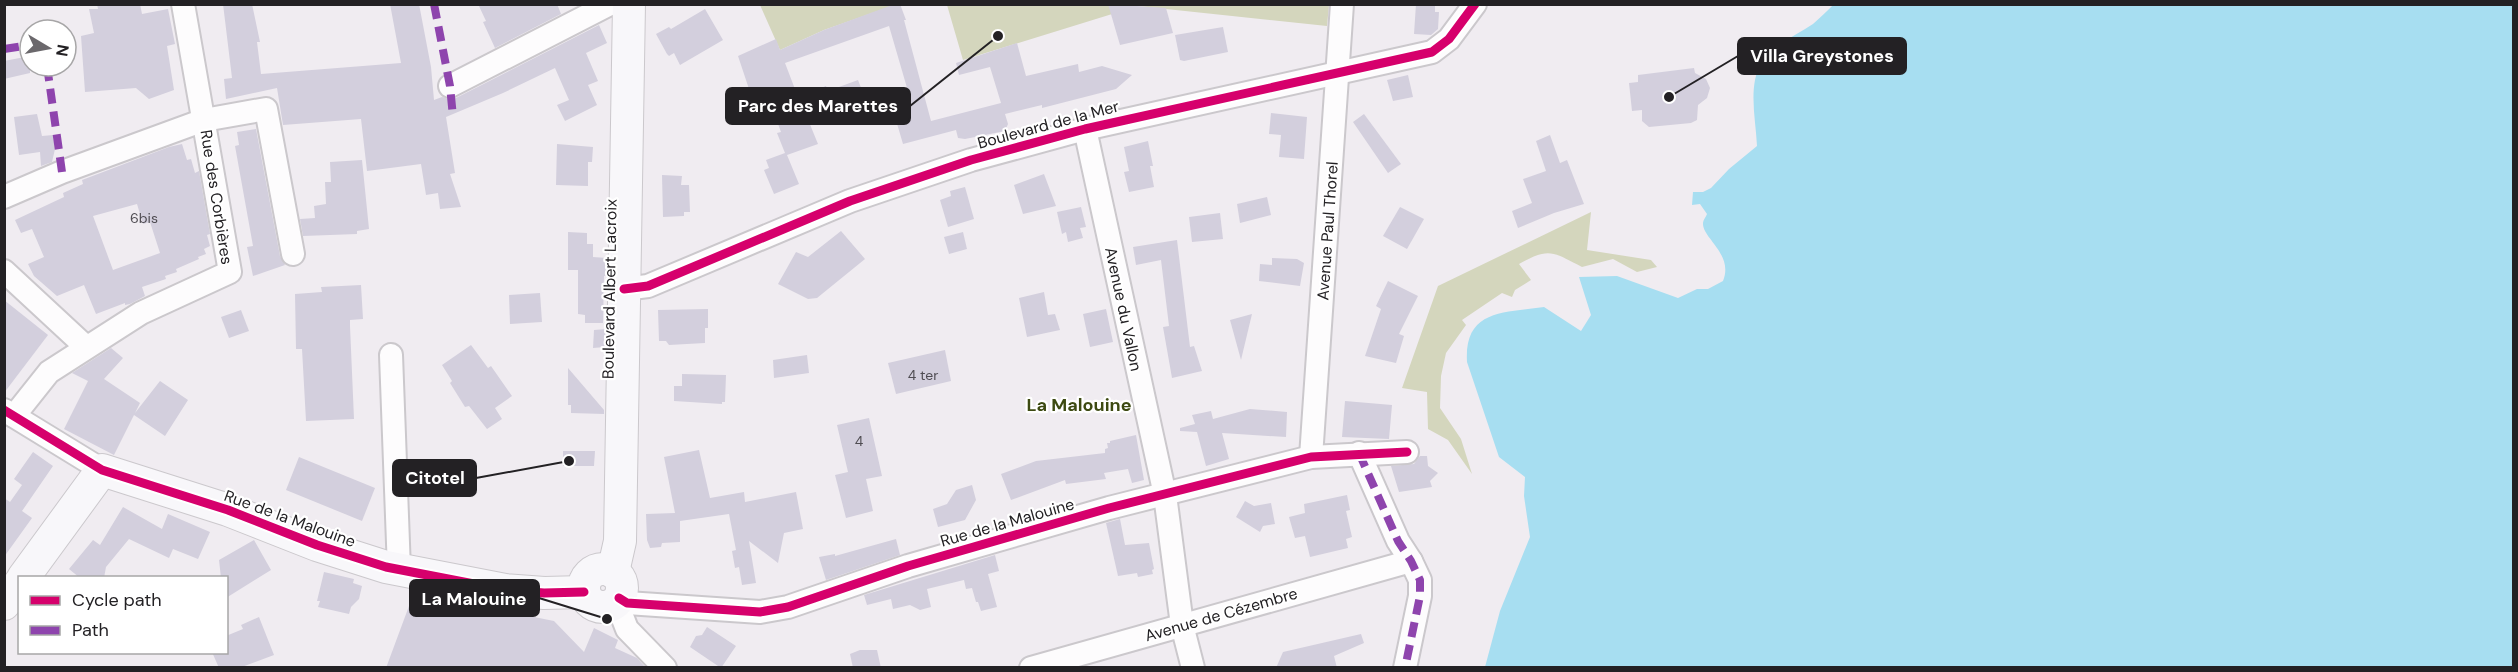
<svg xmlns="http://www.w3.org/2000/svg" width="2518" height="672" font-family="'DM Sans',sans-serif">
<rect width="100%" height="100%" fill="#f0ecf1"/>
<g fill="#d4d6bd">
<polygon points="760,5 895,5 824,30 780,50"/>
<polygon points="947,5 1329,5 1327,26 1138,6 963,60"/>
<path d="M1591,212L1587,250L1651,260L1657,267L1637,272L1613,259L1582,267C1553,252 1549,247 1519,264L1531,280L1515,290L1512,297L1502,293L1462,320L1466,325L1446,353L1441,376L1440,408L1461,439L1472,474L1448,440L1428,429L1427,392L1402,388L1438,286Z"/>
</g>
<path fill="#a7def1" d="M1833,5H2513V667H1485L1500,611L1530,537L1524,496L1525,477L1499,457L1467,362C1464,309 1504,313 1544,307L1581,331L1591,315L1579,277L1617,276L1678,298L1697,289H1708L1723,281C1734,254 1702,238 1703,223C1703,220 1706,217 1707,214L1700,204L1692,205L1693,192H1703L1711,188L1729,169L1757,146C1756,124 1751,101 1755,80C1761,50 1790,39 1813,24C1820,18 1827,11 1833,5Z"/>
<g fill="#d3cfdd" fill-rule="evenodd">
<polygon points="97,4 140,4 142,14 168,9 175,44 167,46 174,90 149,99 136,88 85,92 81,36 94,33 89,9 98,9"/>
<polygon points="223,4 252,4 260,42 257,42 261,74 401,63 390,4 419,4 431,67 434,100 442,97 449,99 456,98 599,25 607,43 586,53 598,81 588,85 597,105 565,121 557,105 569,100 555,68 503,93 446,117 455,173 450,174 461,207 440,209 438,193 426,195 421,164 367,171 361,119 283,125 277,88 226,99 224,79 232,78"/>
<polygon points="478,4 557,4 561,14 495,48 483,22 486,21"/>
<polygon points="895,4 900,4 906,20 904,20 931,121 1001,103 990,67 959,75 956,63 1017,43 1026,76 1078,64 1079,72 1102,66 1132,75 1116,89 1042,108 1042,105 1005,114 1008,124 1005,131 965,139 958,138 956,130 903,144 893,110 912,105 889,26 785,63 798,97 826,86 828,91 858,80 867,103 809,122 818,144 787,155 799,184 774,194 764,170 769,168 766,160 785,153 777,133 781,132 771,105 751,109 746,94 750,92 738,56 776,39 780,50 824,30"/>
<polygon points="1108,4 1166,8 1173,33 1120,45"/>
<polygon points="1416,4 1435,4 1435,12 1439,12 1438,29 1431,35 1414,34"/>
<polygon points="705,9 723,40 680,65 674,53 669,56 667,54 656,34 669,27 671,29"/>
<polygon points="1223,27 1228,52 1184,61 1180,60 1175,35"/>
<polygon points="30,56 30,73 4,79 4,61"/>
<polygon points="1694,68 1695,73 1706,79 1710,88 1707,98 1698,105 1697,120 1691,123 1649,127 1642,121 1642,110 1632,111 1629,83 1638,82 1638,75"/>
<polygon points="1408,75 1413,97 1393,101 1387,80"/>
<polygon points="1271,113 1307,117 1304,159 1279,157 1281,135 1269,134"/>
<polygon points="37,114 42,136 53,135 55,149 52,162 41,166 40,152 19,155 14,117"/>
<polygon points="1364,114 1401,164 1388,173 1353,122"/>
<polygon points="256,129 280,256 285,265 253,276 247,247 253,246 235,146 239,145 237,132"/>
<polygon points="1550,135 1560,163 1567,160 1584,204 1554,213 1518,228 1512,211 1532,203 1523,179 1546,171 1536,141"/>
<polygon points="1148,141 1153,166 1150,166 1154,187 1129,192 1124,172 1129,171 1124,147"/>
<path d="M182,144L187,160L191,159L195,173L199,171L210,234L207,235L210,246L204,249L206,254L198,257L199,259L176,269L177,272L165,276L166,279L142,287L145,296L130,304L125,305V303L96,314L84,285L57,296L34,276L28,264L44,257L32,229L21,233L15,220L64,197L63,193L83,184L82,180L169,147ZM137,204L143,224L150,222L160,253L113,270L93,216Z"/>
<polygon points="557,144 593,147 592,162 588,162 588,186 556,185"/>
<polygon points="362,160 369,229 357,231 357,234 303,236 300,219 315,218 314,206 326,204 325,182 331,182 330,162"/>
<polygon points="1044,174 1056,206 1023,214 1014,185"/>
<polygon points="662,175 682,176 681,185 689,185 690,212 684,212 684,216 663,217"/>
<polygon points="965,187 974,219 948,227 940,200 951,196 950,191"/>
<polygon points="1267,197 1271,215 1240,223 1237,204"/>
<polygon points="1081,207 1086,227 1080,228 1083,238 1068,242 1066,232 1062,234 1057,212"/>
<polygon points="1400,207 1424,219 1407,249 1383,236"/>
<polygon points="1220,213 1223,239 1192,242 1189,217"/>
<polygon points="841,231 865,259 817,298 808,299 778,284 796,252 808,257"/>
<polygon points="568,232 587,233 587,244 593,244 593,257 607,258 606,276 604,276 603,323 585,323 585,315 578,314 578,270 568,270"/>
<polygon points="963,232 967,249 949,254 944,237"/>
<polygon points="1177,240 1190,347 1194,346 1202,371 1172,378 1163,327 1169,326 1161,260 1136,265 1133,247"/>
<polygon points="1272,258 1297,259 1304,263 1300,286 1259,281 1260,264 1272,265"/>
<polygon points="1388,281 1418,296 1399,334 1404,336 1396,363 1365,356 1381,309 1376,306"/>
<polygon points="361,285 363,319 350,320 350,326 354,419 306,421 302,349 296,349 295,294 322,292 321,287"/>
<polygon points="1044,292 1048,315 1055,314 1060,330 1027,337 1019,298"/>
<polygon points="540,293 542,322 510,324 509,295"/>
<polygon points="4,300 48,335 4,393"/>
<polygon points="708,309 708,328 705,328 705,343 669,345 666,341 659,341 658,310"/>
<polygon points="1106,309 1113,342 1090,347 1083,314"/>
<polygon points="241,310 249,331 229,338 221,317"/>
<polygon points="1252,314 1241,360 1230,320"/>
<polygon points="606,329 605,347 593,348 594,330"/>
<polygon points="471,345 488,368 491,366 512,396 495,408 502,419 487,429 469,406 465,407 450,383 452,381 442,365"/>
<polygon points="111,348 123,358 104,379 140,403 135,413 160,381 188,400 165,436 134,415 114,455 64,429 88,381 72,373"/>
<polygon points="945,350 951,381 896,394 888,363"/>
<polygon points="807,355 809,373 774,378 773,360"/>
<polygon points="568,368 604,410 604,414 571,413 571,405 568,405"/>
<polygon points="682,374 726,375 725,402 722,402 722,404 674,401 674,386 682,386"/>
<polygon points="1345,401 1392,405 1389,439 1342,437"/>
<polygon points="1250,409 1287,412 1286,437 1222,433 1229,459 1206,466 1197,432 1180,431 1180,428 1195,424 1192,415 1211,411 1213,419"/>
<polygon points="869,418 882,476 866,479 873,511 846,518 835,475 848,472 837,425"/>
<polygon points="1136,435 1144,480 1132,483 1128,469 1104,473 1106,479 1066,484 1065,480 1011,500 1001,474 1036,461 1105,453 1105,449 1108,448 1107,443 1110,443 1110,441"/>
<polygon points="699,450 710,498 744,492 745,502 796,492 803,529 784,533 778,563 749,541 756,583 742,585 739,567 735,568 732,551 736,550 729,514 680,521 680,542 662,543 661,547 650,548 647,540 646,514 675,513 664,457"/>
<polygon points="563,451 595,451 594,466 563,466"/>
<polygon points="33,452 53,466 22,511 32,518 4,557 4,498 10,502 22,485 14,479"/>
<polygon points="1420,456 1427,456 1428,466 1438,473 1430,481 1432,487 1399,492 1391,466 1414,464"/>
<polygon points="299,457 375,488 362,521 286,490"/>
<polygon points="972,485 976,500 965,520 938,527 933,509 947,504 956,490"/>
<polygon points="1347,495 1350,510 1346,511 1352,537 1346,539 1348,548 1310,557 1305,536 1295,538 1289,517 1305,513 1304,504"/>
<polygon points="1245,501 1254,506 1271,503 1275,524 1263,526 1260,532 1236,517"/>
<polygon points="123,507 162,529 168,514 210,532 198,559 173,549 169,558 129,539 106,567 104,578 80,578 69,569 93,540 100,545"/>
<polygon points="1120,519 1125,545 1149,543 1154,569 1152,570 1153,574 1138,577 1137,573 1118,576 1106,523"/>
<polygon points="896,539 900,555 826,580 819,557 835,554 835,556"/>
<polygon points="254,540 271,570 226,598 226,578 221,578 219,560"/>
<polygon points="995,555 999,571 988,574 997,607 981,611 978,602 976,602 972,588 966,589 964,580 927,589 931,607 920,610 910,605 893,609 891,599 867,605 864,595"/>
<polygon points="324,572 354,579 353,583 362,586 359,599 351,607 349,614 318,607 320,601 317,601"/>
<polygon points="418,594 554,621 584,652 594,628 618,640 615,648 637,658 646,668 386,668 409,606"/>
<polygon points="259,617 274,655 239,668 219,668 212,652 226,652 226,636 243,629 241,625"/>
<polygon points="707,627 736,646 721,668 690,647 696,636 702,635"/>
<polygon points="1361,634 1364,643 1334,656 1337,668 1276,668 1283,652"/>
<polygon points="860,650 877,650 881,668 853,668 850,654"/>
</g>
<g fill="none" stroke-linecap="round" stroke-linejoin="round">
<defs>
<g id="street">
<polyline points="450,86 610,4"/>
<polyline points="1085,129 1165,495 1182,625 1193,668"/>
<polyline points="4,197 62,172 204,120 266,109 293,254"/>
<polyline points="4,271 86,347"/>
<polyline points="624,289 648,286 850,201 971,160 1085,129 1432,52 1449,39 1475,4"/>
<polyline points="391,355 399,570"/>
<polyline points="4,410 102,470"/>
<polyline points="14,416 49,372 141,313 230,272 183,4"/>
<polyline points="1359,453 1398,541 1411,561 1420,580 1420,596 1405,668"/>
<polyline points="1311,457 1342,4"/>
<polyline points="619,598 627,603 760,612 788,607 908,566 1109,508 1311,457 1407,452"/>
<polyline points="614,603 620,611 627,629 665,668"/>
<polyline points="1031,668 1411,561"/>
</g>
<g id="secondary">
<circle cx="603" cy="588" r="19"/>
<polyline points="613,572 620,541 629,4"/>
<polyline points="23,578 102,470 228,510 317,545 386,567 505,590 544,593 584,592"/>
<polyline points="4,604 20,583"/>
</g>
</defs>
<use href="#street" stroke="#cbc8cc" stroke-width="26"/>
<use href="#secondary" stroke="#cbc8cc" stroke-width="34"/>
<use href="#street" stroke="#fdfcfd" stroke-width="22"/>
<use href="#secondary" stroke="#f8f7fa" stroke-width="32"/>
<g stroke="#8e44ad" stroke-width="8" stroke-dasharray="15 8" stroke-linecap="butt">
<polyline points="434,4 450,86 453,117"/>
<polyline points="4,49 30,45"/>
<polyline points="47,66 62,172"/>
<polyline points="1359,453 1398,541 1411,561 1420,580 1420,596 1405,668"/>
</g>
<defs>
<g id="cycleway">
<polyline points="624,289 648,286 850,201 971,160 1085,129 1432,52 1449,39 1475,4"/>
<polyline points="4,410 102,470 228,510 317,545 386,567 505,590 544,593 584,592"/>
<polyline points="619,598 627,603 760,612 788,607 908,566 1109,508 1311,457 1407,452"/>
</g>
</defs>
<use href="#cycleway" stroke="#fff" stroke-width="13"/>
<use href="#cycleway" stroke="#d6006c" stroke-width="9"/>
</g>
<g text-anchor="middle" stroke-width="4.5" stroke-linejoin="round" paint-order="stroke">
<g font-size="14" fill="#4f4c52">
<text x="144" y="223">6bis</text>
<text x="923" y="380">4 ter</text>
<text x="859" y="446">4</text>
</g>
<g font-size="16" fill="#232124" stroke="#fff">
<text transform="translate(1048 124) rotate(-15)" y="6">Boulevard de la Mer</text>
<text transform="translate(217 197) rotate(81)" y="6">Rue des Corbières</text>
<text transform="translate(1327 231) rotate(-86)" y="6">Avenue Paul Thorel</text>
<text transform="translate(609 289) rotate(-89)" y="6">Boulevard Albert Lacroix</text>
<text transform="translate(1124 309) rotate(78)" y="6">Avenue du Vallon</text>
<text transform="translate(290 518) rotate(20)" y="6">Rue de la Malouine</text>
<text transform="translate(1007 522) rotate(-16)" y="6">Rue de la Malouine</text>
<text transform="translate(1221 614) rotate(-16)" y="6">Avenue de Cézembre</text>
</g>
<g font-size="18" font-weight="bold" fill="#3d4a12" stroke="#fff">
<text x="1079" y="411">La Malouine</text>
</g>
</g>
<path fill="none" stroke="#232124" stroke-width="2" d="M1669 97L1738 56M998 36L910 106M569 461L476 478M607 619L539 598"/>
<g fill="#232124" stroke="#fff" stroke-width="2">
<circle cx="1669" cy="97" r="6"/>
<circle cx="998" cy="36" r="6"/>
<circle cx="569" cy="461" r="6"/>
<circle cx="607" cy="619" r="6"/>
</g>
<g fill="#232124" stroke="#232124" stroke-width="2">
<rect x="1738" y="38" width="168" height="36" rx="6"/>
<rect x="726" y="88" width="184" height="36" rx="6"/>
<rect x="393" y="460" width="83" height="36" rx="6"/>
<rect x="410" y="580" width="129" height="36" rx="6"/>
</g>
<g font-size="18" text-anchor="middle" font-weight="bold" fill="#fff">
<text x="1822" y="62">Villa Greystones</text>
<text x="818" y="112">Parc des Marettes</text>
<text x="435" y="484">Citotel</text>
<text x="474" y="605">La Malouine</text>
</g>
<rect width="2518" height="672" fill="none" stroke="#232124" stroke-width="12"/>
<rect x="18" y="576" width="210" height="78" fill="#ffffff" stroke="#a7a6a7" stroke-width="1.5"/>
<rect x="30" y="596" width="30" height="9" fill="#d6006c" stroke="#a7a6a7" stroke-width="1.5"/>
<text x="72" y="606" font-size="18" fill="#232124">Cycle path</text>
<rect x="30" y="626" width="30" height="9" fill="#8e44ad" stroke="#a7a6a7" stroke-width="1.5"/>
<text x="72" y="636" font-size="18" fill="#232124">Path</text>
<g transform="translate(48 48) rotate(100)"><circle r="28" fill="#ffffff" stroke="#a7a6a7" stroke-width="1.5"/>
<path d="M0-4.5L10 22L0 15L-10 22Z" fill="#6b686c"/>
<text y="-9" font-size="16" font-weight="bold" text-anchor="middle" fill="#232124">N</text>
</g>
</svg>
